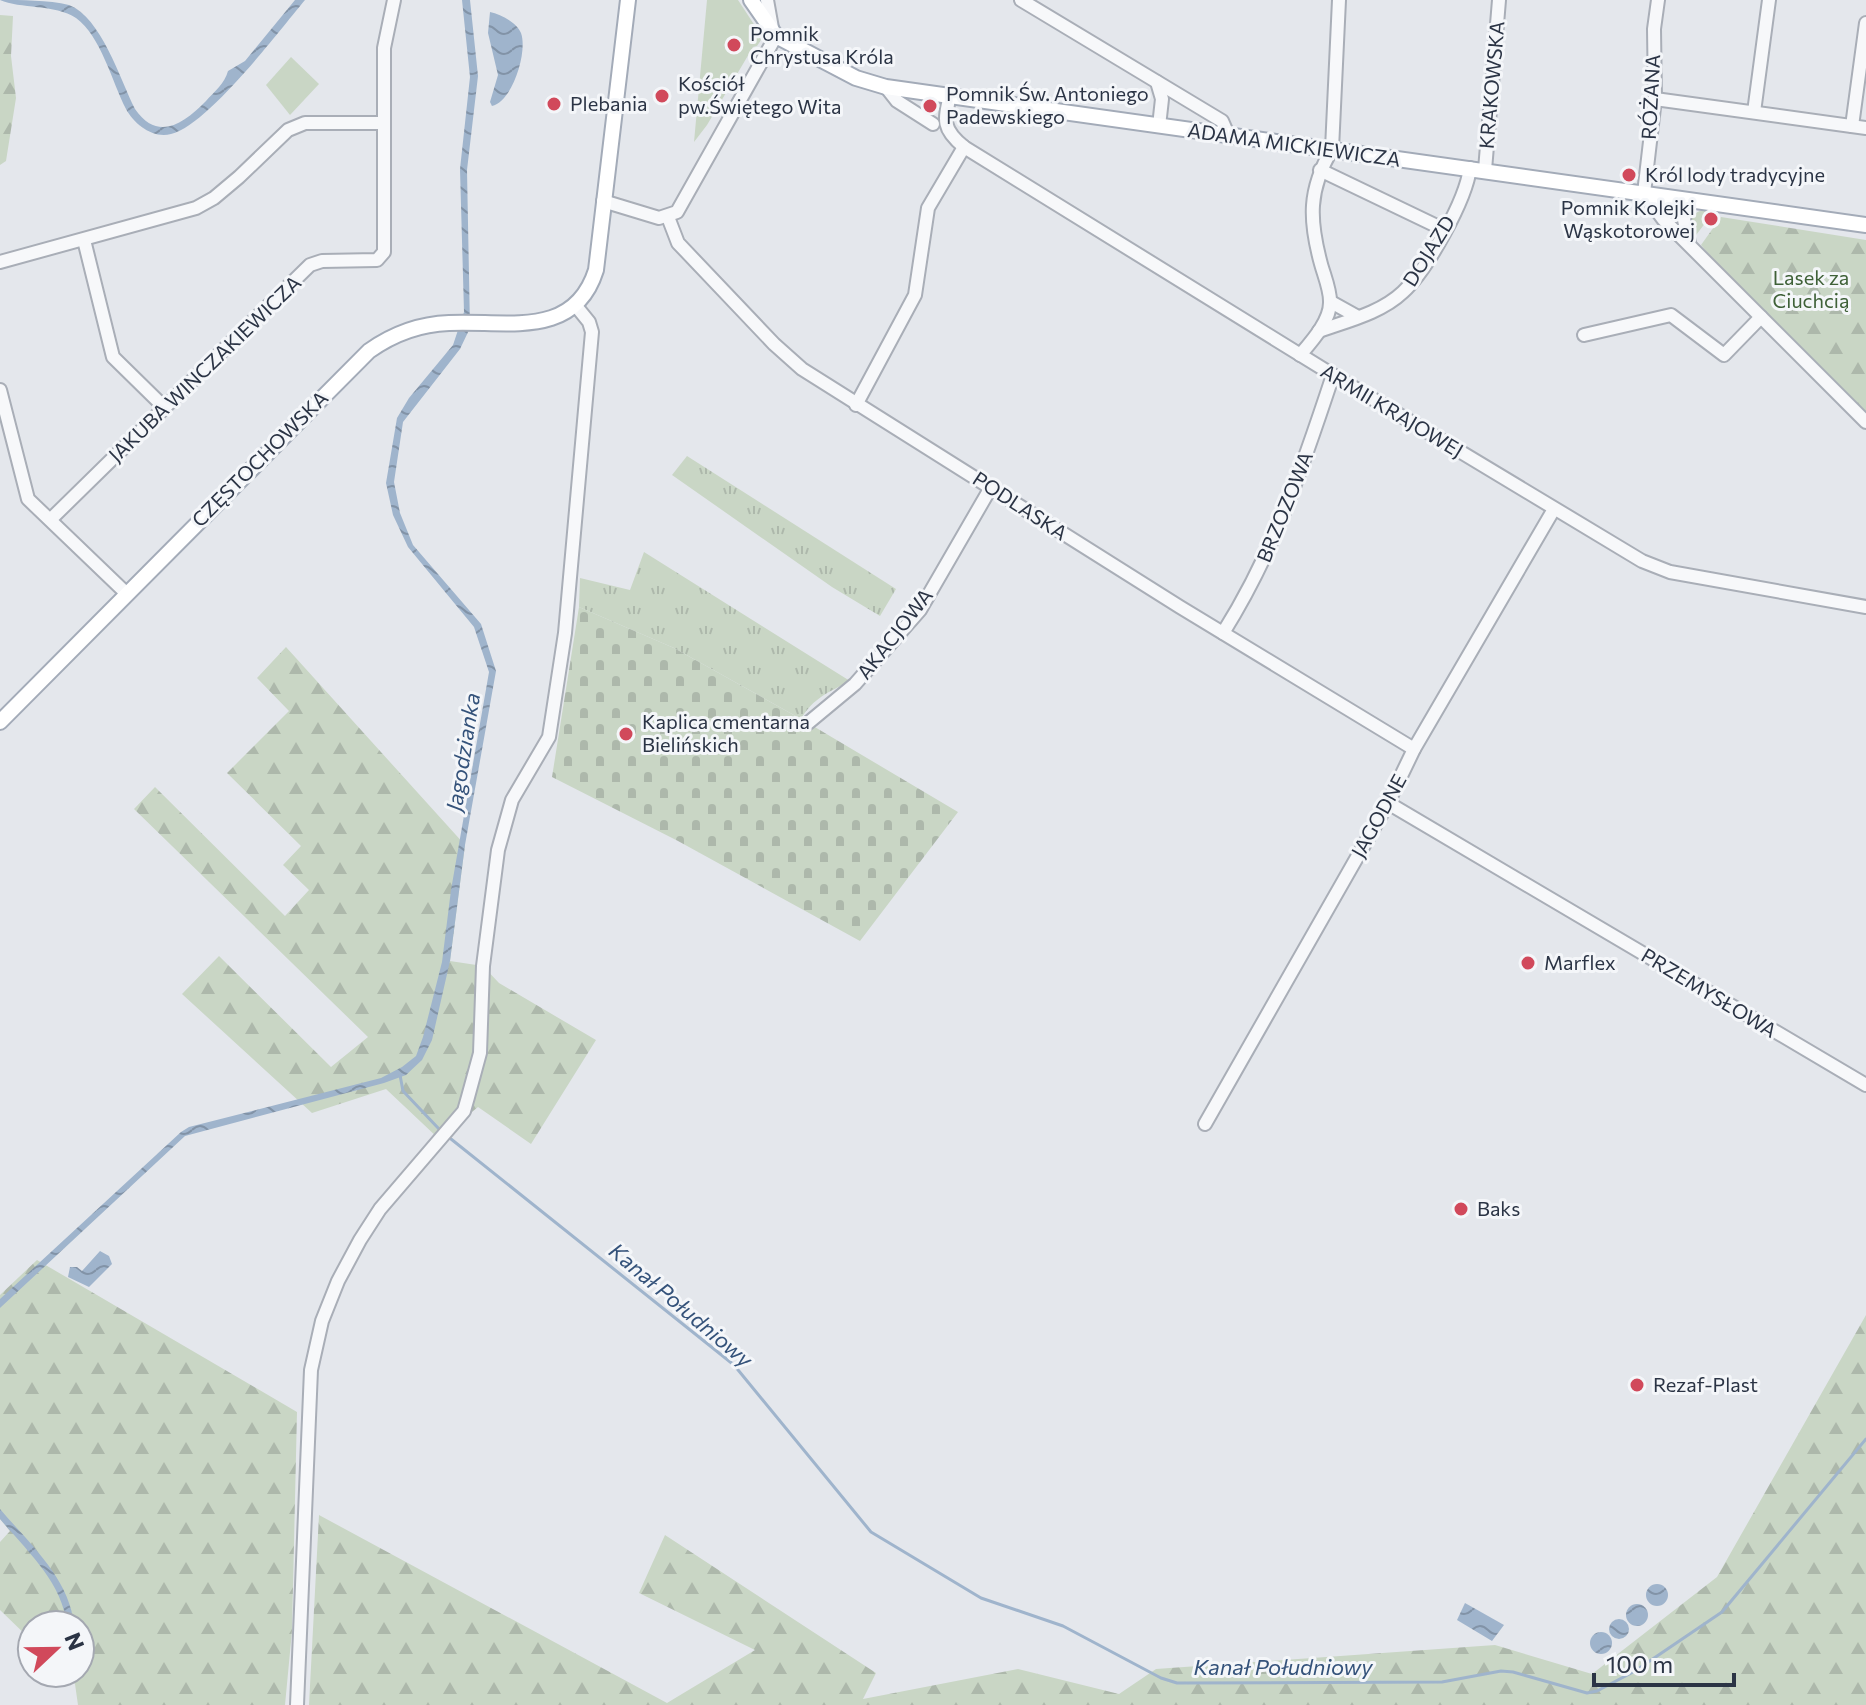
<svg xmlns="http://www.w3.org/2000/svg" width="1866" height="1705" font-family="Commissioner,sans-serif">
<defs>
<pattern id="grass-tufts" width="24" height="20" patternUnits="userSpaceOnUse" patternTransform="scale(2)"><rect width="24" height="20" fill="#c9d6c5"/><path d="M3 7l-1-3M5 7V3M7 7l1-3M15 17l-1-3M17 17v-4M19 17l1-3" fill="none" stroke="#adb8ab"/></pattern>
<pattern id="forest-firs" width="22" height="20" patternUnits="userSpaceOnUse" patternTransform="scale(2)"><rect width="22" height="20" fill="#c9d6c5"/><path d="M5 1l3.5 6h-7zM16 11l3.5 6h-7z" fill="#adb8ab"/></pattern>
<pattern id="cemetery-stones" width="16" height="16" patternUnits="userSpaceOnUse" patternTransform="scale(2)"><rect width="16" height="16" fill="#c9d6c5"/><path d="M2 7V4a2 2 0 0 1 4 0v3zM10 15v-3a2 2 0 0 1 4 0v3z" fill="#adb8ab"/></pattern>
<pattern id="water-waves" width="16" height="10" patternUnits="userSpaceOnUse" patternTransform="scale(2)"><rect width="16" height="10" fill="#9fb4cc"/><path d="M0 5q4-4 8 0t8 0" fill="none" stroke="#8293a7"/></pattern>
</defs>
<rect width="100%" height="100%" fill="#e4e7ec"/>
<g fill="url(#grass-tufts)">
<path d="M1707,209L1718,212L1705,215L1706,222L1693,239C1688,224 1689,212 1707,209Z"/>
<polygon points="687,456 896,589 880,616 832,587 672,475"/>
<path d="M644,552L850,681C829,692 813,698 801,719L674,648L579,607L580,578L630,590Z"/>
</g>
<g fill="url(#forest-firs)">
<polygon points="0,15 13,16 11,56 16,98 6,161 0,165"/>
<polygon points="1721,217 1866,240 1866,422 1761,317 1701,245"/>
<polygon points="286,647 465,845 450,961 483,966 499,983 596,1040 531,1144 478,1107 439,1139 386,1089 312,1113 182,994 219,956 331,1067 368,1037 134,809 155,787 285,916 309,890 283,865 301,846 227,773 289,711 257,678"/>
<polygon points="37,1260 297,1412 292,1631 285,1705 78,1705 75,1684 64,1673 80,1673 80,1625 32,1625 32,1641 0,1610 0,1542 10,1531 0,1519 0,1295"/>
<polygon points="1866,1315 1866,1705 309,1705 319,1515 667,1703 755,1650 639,1593 665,1535 876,1673 863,1699 1018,1669 1119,1694 1156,1669 1495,1645 1592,1674 1717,1577"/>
</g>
<polygon fill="url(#cemetery-stones)" points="579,607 674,648 808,723 958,812 860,941 678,841 552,777"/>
<g fill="#c9d6c5">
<polygon points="707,0 738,0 759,32 761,40 757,46 753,47 707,125 694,142"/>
<polygon points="291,57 319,84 290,115 266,85"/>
</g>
<g fill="url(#water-waves)">
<path d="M0,0C22,0 48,0 69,5C101,17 120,79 135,109C158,142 183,124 206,101C214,92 225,83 228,71L245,61L295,0H305C279,31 208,125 171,134C153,139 134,124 126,109C112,82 101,36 76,18C55,4 20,9 0,0Z"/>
<polygon points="462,0 470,0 478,76 467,170 470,328 460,349 403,422 394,482 400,513 413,545 481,624 496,671 465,845 450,961 432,1040 422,1060 406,1075 384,1083 185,1136 0,1308 0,1299 181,1132 189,1127 381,1078 402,1067 416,1056 423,1037 442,962 451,890 489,672 474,627 408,547 393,515 386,483 397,418 409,398 453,345 464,312 460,169 470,77"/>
<path d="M490,12C501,14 517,23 521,33C528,52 512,102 492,106L490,102L498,75L488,33Z"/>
<polygon points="100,1251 109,1256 112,1264 89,1287 68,1277 70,1267 77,1267 82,1271"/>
<path d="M0,1509C28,1542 70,1579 74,1625H67C62,1582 27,1551 0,1519Z"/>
<circle cx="1657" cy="1595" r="11"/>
<polygon points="1465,1603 1504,1625 1492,1641 1457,1620"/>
<circle cx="1637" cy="1615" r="11"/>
<circle cx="1619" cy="1629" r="10"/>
<circle cx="1601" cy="1643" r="11"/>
</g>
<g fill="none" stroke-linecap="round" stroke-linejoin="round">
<g stroke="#9fb4cc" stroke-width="3">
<polyline points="400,1075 403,1091 439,1129"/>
<polyline points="451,1139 734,1365 871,1532 981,1598 1063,1626 1161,1678 1177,1683 1442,1682 1501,1671 1513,1672 1587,1693 1597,1691 1635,1671 1722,1612 1866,1439"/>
</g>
<defs>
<g id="minor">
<polyline points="767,0 772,28"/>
<polyline points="1021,0 1222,121 1229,137"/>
<polyline points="1658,0 1654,29 1655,99 1644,193 1663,219 1866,422"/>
<polyline points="1157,82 1162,99 1159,126"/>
<polyline points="886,87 897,101 933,124"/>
<path d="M950,95C944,121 942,129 964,147L1333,375L1642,561L1670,572L1866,607"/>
<polyline points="1655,99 1866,128"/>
<polyline points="1754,112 1769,0"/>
<polyline points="1852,126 1866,23"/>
<polyline points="1320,170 1445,230"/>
<polyline points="1485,170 1499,0"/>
<polyline points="1687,200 1684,220 1689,242"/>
<polyline points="603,201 659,218 677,212 776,36"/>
<polyline points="668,217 678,243 774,344 802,369 1180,607 1414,749"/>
<polyline points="84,240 113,357 165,408"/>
<polyline points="0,262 196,208 214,198 239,177 288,130 305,123 384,123"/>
<polyline points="1331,302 1358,317"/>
<path d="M1319,331C1347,321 1381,313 1403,292C1427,270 1466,200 1470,168"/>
<polyline points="1584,335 1671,315 1724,355 1761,317"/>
<path d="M1300,355C1312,341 1331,320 1330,301C1330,289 1324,275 1321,264C1309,220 1308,190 1332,149L1339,0"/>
<polyline points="0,390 28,499 127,594"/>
<polyline points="856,405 915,295 928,208 964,147"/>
<polyline points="51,519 310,265 322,261 377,260 384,252 384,48 394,0"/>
<path d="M1223,633C1274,552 1303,466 1333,375"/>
<polyline points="808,723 855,684 920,610 990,489"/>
<polyline points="1388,803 1866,1085"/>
<polyline points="1205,1124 1388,803 1414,749 1554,509"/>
<polyline points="297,1705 311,1370 322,1321 338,1281 360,1240 380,1209 464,1111 468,1097 480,1053 483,966 498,850 512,800 549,737 565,633 592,332 589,322 576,306"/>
</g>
<g id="major">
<polyline points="751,0 776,36 856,78 886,87 1866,225"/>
<path d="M0,722L369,351C393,334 419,324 449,323C506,320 574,340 596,270L628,0"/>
</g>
</defs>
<use href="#minor" stroke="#a9aeb7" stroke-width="16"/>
<use href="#major" stroke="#a3abb8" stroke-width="18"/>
<use href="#minor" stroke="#f7f8fa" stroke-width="12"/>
<use href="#major" stroke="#fff" stroke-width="14"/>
</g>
<g fill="#d1495b" stroke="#f4f6f9" stroke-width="3">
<circle cx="734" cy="45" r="8"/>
<circle cx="662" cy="96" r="8"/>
<circle cx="554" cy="104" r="8"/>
<circle cx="930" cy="106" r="8"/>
<circle cx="1629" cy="175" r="8"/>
<circle cx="1711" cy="219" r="8"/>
<circle cx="626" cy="734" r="8"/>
<circle cx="1528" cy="963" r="8"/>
<circle cx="1461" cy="1209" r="8"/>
<circle cx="1637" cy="1385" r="8"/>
</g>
<g text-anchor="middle" stroke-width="6" stroke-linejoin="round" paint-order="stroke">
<g font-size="20" fill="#2b3445" stroke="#f4f6f9" text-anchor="start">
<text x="750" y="41">Pomnik<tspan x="750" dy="23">Chrystusa Króla</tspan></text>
<text x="678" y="91">Kościół<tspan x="678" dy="23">pw.Świętego Wita</tspan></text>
<text x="946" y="101">Pomnik Św. Antoniego<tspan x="946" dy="23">Padewskiego</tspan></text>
<text x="570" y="111">Plebania</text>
<text x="1645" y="182">Król lody tradycyjne</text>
<text x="1695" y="215" text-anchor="end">Pomnik Kolejki<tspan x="1695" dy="23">Wąskotorowej</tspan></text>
<text x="642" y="729">Kaplica cmentarna<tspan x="642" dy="23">Bielińskich</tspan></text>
<text x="1544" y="970">Marflex</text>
<text x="1477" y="1216">Baks</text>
<text x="1653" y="1392">Rezaf-Plast</text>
</g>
<g font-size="20" fill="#2b3445" stroke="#f4f6f9">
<text transform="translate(1492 85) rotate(-85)" y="7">KRAKOWSKA</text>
<text transform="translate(1651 97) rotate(-87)" y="7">RÓŻANA</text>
<text transform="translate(1294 145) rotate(8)" y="7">ADAMA MICKIEWICZA</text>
<text transform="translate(1429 251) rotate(-58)" y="7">DOJAZD</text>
<text transform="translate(205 369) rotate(-44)" y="7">JAKUBA WINCZAKIEWICZA</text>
<text transform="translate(1392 411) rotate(31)" y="7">ARMII KRAJOWEJ</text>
<text transform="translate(260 459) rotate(-45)" y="7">CZĘSTOCHOWSKA</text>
<text transform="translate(1020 506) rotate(33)" y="7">PODLASKA</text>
<text transform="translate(1285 507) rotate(-68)" y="7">BRZOZOWA</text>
<text transform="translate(895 634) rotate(-52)" y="7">AKACJOWA</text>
<text transform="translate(1379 816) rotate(-61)" y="7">JAGODNE</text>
<text transform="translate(1709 993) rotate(31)" y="7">PRZEMYSŁOWA</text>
</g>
<g font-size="20" fill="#3f6138" stroke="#f4f6f9">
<text x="1811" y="285">Lasek za<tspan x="1811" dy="23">Ciuchcią</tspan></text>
</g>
<g font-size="22" font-style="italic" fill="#34527a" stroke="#f4f6f9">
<text transform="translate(463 752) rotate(-81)" y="8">Jagodzianka</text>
<text transform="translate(681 1305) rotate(40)" y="8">Kanał Południowy</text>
<text x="1283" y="1675">Kanał Południowy</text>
</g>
</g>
<g transform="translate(56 1649) rotate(68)"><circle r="38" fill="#f4f6f9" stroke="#a4a8b1" stroke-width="2"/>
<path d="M0-6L14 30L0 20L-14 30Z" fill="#d1495b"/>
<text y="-12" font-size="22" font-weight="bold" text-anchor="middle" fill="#2b3445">N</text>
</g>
<path d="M1594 1673v12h140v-12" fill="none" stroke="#2b3445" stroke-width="4"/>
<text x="1606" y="1673" font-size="24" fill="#2b3445" stroke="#f4f6f9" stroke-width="6" paint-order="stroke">100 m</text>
</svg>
